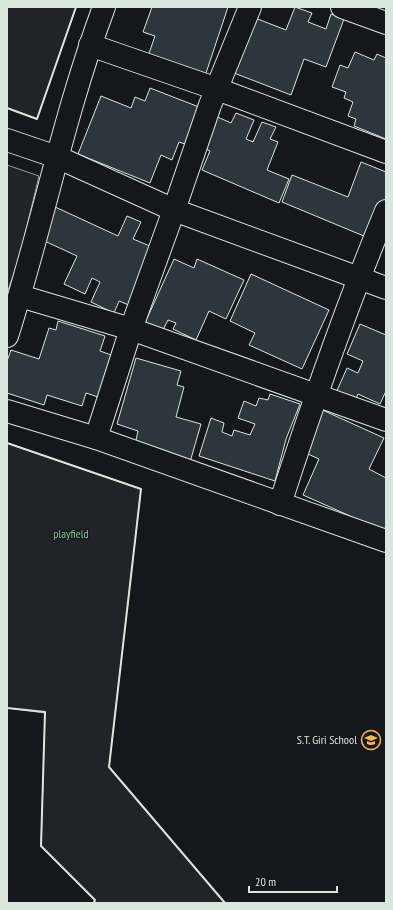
<svg xmlns="http://www.w3.org/2000/svg" width="393" height="910" font-family="'PT Sans Narrow',sans-serif">
<rect width="100%" height="100%" fill="#14181c"/>
<g fill="#202428" stroke="#939e99">
<polygon points="7,7 76,7 37,119 7,108"/>
<polygon points="7,165 39,176 19,259 7,293"/>
<polygon points="7,443 141,489 109,767 225,903 94,903 94,900 41,846 45,713 7,708"/>
</g>
<g fill="#2c363c" stroke="#d8e6dc">
<polygon points="152,7 228,7 203,82 146,62 155,36 143,32"/>
<polygon points="295,7 312,13 308,22 326,29 331,14 344,19 326,67 304,59 291,95 234,73 255,18 286,30"/>
<polygon points="355,52 374,60 377,54 386,58 386,139 354,126 356,119 348,116 353,102 344,98 346,92 332,87 340,65 348,68"/>
<polygon points="150,88 199,107 185,144 179,142 172,160 161,155 150,183 78,154 101,96 131,108 135,97 145,101"/>
<polygon points="236,113 254,120 246,139 253,142 262,122 276,127 270,139 278,142 267,170 289,179 279,203 202,170 210,151 200,146 213,115 231,123"/>
<polygon points="361,162 386,172 386,202 371,239 282,202 292,175 348,197"/>
<polygon points="53,206 118,236 127,216 141,222 133,239 157,249 131,306 119,301 114,313 91,302 100,282 92,278 85,294 64,284 77,256 38,238"/>
<polygon points="174,259 194,268 197,259 244,280 226,319 209,311 196,340 173,329 176,323 168,320 161,334 144,325"/>
<polygon points="251,274 329,310 302,369 249,345 255,333 230,321"/>
<polygon points="58,321 105,336 100,351 117,357 104,399 86,393 82,406 47,395 44,405 7,393 7,361 11,350 39,359 49,328 56,330"/>
<polygon points="360,324 386,335 386,391 380,404 358,394 354,403 335,395 347,368 358,373 363,361 347,354"/>
<polygon points="136,358 181,371 177,385 184,387 176,417 201,424 190,462 135,445 138,431 117,424"/>
<polygon points="270,394 300,404 286,439 275,481 199,456 211,418 224,423 222,432 232,436 234,430 250,435 255,424 238,418 244,401 256,406 259,398 268,400"/>
<polygon points="318,408 384,438 369,469 386,478 386,532 303,495 319,459 299,450"/>
</g>
<g fill="none" stroke-linecap="round" stroke-linejoin="round">
<defs>
<g id="minor">
<polyline points="342,7 386,23"/>
<polyline points="90,45 217,89 386,152"/>
<polyline points="7,140 57,157 174,210 386,288"/>
<polyline points="20,296 131,329 386,420"/>
<path d="M7,336C42,227 64,114 104,7"/>
<polyline points="7,411 96,438 386,541"/>
<polyline points="96,438 131,329 174,210 210,105 250,7"/>
<path d="M280,504C312,405 346,307 386,211"/>
</g>
</defs>
<use href="#minor" stroke="#d8e6dc" stroke-width="24"/>
<use href="#minor" stroke="#14181c" stroke-width="22"/>
<g stroke="#d8e6dc" stroke-width="2">
<polyline points="7,108 37,119 76,7"/>
<polyline points="7,443 141,489 109,767 225,903"/>
<polyline points="7,708 45,712 41,846 95,900 94,903"/>
</g>
</g>
<defs>
<symbol id="school-ring" viewBox="-11 -11 22 22"><circle r="9.5" fill="#14181c" stroke="#ffb74d" stroke-width="1.5"/><path d="M0-5L7-2L0 1L-7-2ZM-4 1L0 2.5L4 1V4Q0 6-4 4Z" fill="#ffb74d"/></symbol>
</defs>
<g fill-rule="evenodd">
<use href="#school-ring" x="360" y="729" width="22" height="22"/>
</g>
<g text-anchor="middle" stroke-width="3" stroke-linejoin="round" paint-order="stroke">
<g font-size="12" fill="#8ac095" stroke="#14181c">
<text x="71" y="538">playfield</text>
</g>
<g font-size="12" fill="#d8e6dc" stroke="#14181c" text-anchor="end">
<text x="357" y="744">S.T. Giri School</text>
</g>
</g>
<rect width="393" height="910" fill="none" stroke="#d8e6dc" stroke-width="16"/>
<path d="M249 886v6h88v-6" fill="none" stroke="#d8e6dc" stroke-width="2"/>
<text x="255" y="886" font-size="12" fill="#d8e6dc" stroke="#14181c" stroke-width="3" paint-order="stroke">20 m</text>
</svg>
